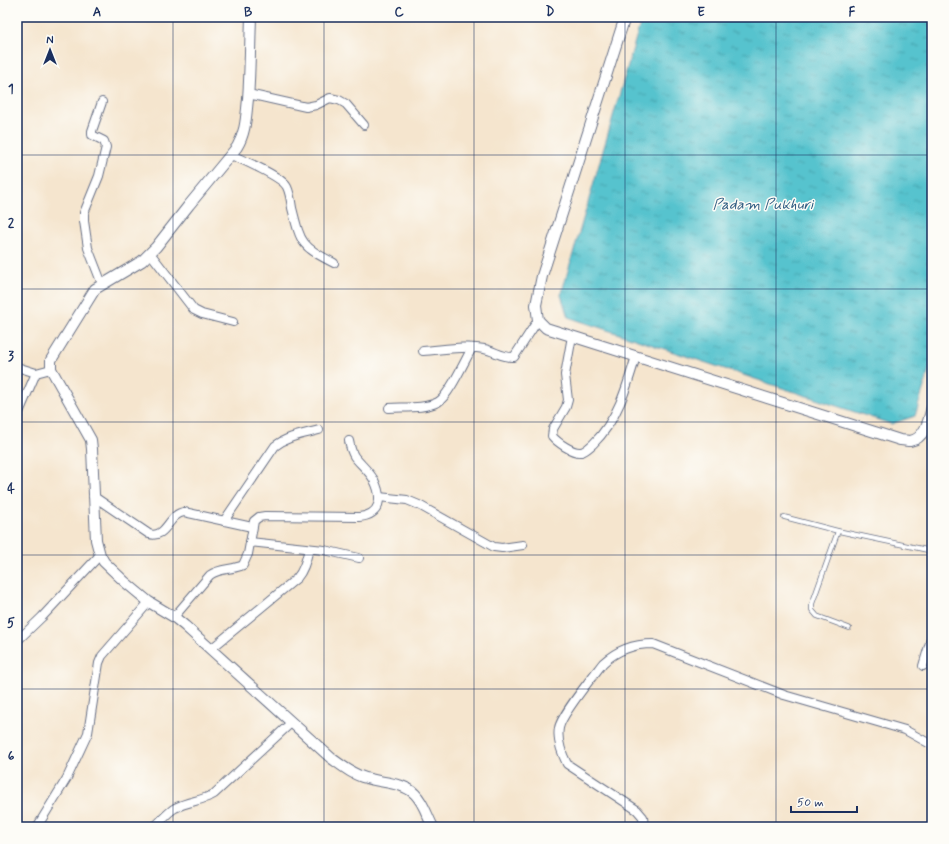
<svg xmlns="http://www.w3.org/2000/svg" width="949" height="844" font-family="Mynerve,sans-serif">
<defs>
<pattern id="water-ripples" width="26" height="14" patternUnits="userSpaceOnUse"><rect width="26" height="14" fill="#56c3ce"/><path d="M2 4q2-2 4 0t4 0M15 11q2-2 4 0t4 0" fill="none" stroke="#469faa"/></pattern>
</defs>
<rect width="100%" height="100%" fill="#fdfcf7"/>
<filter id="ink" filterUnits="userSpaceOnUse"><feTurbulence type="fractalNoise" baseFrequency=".025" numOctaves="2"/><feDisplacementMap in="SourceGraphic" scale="8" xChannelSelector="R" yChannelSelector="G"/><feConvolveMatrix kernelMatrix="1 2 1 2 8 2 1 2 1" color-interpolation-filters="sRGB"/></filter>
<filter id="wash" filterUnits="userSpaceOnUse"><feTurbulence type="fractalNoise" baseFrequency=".012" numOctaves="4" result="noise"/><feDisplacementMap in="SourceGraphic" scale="16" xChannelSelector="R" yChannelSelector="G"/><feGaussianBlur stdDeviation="0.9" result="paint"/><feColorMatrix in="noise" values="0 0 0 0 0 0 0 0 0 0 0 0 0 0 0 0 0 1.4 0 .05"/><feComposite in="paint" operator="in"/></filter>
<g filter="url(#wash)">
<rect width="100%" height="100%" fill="#f5e5ce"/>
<polygon fill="url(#water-ripples)" stroke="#387996" points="642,17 932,17 932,360 915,416 891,424 568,317 561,295"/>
</g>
<g filter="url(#ink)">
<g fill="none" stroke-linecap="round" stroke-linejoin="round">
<defs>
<g id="service">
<polyline points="784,517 838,531 932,551"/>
<polyline points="838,531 812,604 812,610 817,616 849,628"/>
</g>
<g id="minor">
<polyline points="248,94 306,107 316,105 330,98 339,100 346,104 364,125"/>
<polyline points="102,102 92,131 92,135 104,141 106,147 99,176 84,213 84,221 88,248 102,284"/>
<path d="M231,155C243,160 282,177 287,187C290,193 291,201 292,208C301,244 301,246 334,263"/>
<polyline points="150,253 194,310 202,314 233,322"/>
<path d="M572,336L565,375L568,400L566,407L553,429L552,436C557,442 572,453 581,452C586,451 589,447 593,444C617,421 627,387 636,356"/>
<path d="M423,351C441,350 466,345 484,349C495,351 503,358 514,357L538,320"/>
<polyline points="17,367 36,373"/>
<path d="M389,408C404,407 424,409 438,402C449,396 465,360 472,348"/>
<polyline points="17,417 36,373 51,369"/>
<path d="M93,496L149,534C167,539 168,514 184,512L252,527"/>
<polyline points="379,497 407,500 419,505 494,547 502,548 523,545"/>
<path d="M224,521L275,446C288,436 304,434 319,430"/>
<polyline points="250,542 324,550 359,558"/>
<path d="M174,617L210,575C220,568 233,570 243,565L248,554L254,521L259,517L265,516L359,517C381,515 383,498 374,480C369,471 360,464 354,456C351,451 350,446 349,441"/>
<polyline points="17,641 42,617 100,555"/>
<path d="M211,649L297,578C304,570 306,560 309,549"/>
<polyline points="923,666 932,636"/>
<polyline points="37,827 67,778 88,733 99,663 102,656 149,602"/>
<path d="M154,827C161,821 168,812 175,808C188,801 202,801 214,794L292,722"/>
<path d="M644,827L643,817L637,810L567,764C562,754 557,739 559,728C561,715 593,676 603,663C617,650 634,644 653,644L784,695L905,730L932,745"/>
</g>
<g id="tertiary">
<path d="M251,17C250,44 250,72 248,99C246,116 246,132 237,147L189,205L156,247L142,261L95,289L51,360V369L91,440L92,449L96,540L100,555L104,562L125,582L149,602L174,617L185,626L331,758C341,765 353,775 366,778C382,783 403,782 415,794C424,803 427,816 433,827"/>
<path d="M625,17L542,276L536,305L538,320L546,328L900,440C903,440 907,441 910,441C925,439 929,419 932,407"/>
</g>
</defs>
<use href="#service" stroke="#676f85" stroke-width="5.5"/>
<use href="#minor" stroke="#676f85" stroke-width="10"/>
<use href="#tertiary" stroke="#676f85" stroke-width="12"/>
<use href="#service" stroke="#fff" stroke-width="4"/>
<use href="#minor" stroke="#fff" stroke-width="8"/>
<use href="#tertiary" stroke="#fff" stroke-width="10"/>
</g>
</g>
<path fill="none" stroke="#1b2f5e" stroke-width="1" stroke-opacity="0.55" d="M173,17V827M324,17V827M474,17V827M625,17V827M776,17V827M17,155H932M17,289H932M17,422H932M17,555H932M17,689H932"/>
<g text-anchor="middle" stroke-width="3" stroke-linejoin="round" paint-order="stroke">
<g font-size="15" font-style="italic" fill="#2d5b80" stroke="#fdfcf7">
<text x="763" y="209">Padam Pukhuri</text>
</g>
</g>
<rect width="949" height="844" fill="none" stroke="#fdfcf7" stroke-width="44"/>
<g transform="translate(50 50)" stroke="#fdfcf7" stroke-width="3" paint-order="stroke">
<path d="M0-3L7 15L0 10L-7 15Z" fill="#1b2f5e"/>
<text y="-6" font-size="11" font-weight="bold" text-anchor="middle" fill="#1b2f5e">N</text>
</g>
<path d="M791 806v6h66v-6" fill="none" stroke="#1b2f5e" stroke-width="2"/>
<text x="797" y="806" font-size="12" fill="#1b2f5e" stroke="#fdfcf7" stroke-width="3" paint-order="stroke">50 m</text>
<rect x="22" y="22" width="905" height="800" fill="none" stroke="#1b2f5e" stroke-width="1.5"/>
<g font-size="13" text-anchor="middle" font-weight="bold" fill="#1b2f5e">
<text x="97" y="16">A</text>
<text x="248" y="16">B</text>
<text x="399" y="16">C</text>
<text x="550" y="16">D</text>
<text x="701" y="16">E</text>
<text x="852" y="16">F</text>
<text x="11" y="93">1</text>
<text x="11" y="227">2</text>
<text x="11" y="360">3</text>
<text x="11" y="493">4</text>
<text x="11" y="627">5</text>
<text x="11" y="760">6</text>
</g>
</svg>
